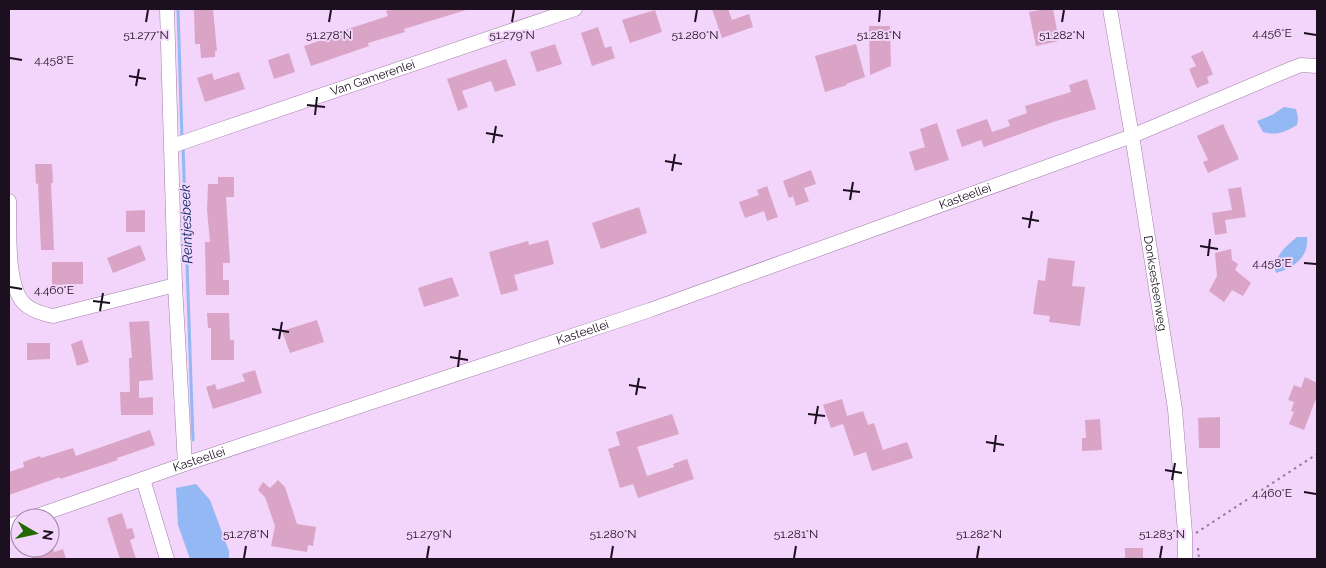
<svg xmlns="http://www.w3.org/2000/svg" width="1326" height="568" font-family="Raleway,sans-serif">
<rect width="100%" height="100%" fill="#f3d4fa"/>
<g fill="#93b8f3">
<path d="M1284,107L1296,109L1298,118L1297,125C1285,132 1277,136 1263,132L1257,121L1272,115Z"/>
<path d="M1297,237H1307C1309,257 1294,268 1276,273L1274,266C1279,252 1285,247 1297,237Z"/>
<polygon points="196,484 210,500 229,551 229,559 190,559 178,525 176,488"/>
</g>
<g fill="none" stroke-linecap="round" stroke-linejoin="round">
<g stroke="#93b8f3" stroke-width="3">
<polyline points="178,9 182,139"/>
<polyline points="183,146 193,440"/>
</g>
</g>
<g fill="#d9a4c6">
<polygon points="194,9 213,9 217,51 215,51 215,57 201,58 200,44 195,44"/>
<polygon points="393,9 465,9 466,10 404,29 405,32 368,43 369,46 311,66 304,46 340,34 339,32 388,16 386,11"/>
<polygon points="712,9 728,9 732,20 749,14 753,27 722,38"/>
<polygon points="1045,9 1053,9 1059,41 1036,46 1029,12"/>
<polygon points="655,10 662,32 630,43 622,20"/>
<polygon points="869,26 890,26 891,66 870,75"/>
<polygon points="598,27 605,48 611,46 615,58 592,66 581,33"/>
<polygon points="555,44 562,64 537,72 530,52"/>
<polygon points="856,44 865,77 846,84 847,85 825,92 815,56"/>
<polygon points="1203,51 1213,74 1207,77 1209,83 1197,88 1189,69 1196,66 1191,56"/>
<polygon points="289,53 295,72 274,79 268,60"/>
<polygon points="506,59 516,85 495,92 491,81 462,91 468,107 458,111 447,79"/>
<polygon points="239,72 245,89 205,102 197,78 212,73 214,80"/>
<polygon points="1087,79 1096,109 1053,122 984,147 981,140 962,147 956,130 987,119 992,132 1010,126 1008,120 1027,113 1025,106 1071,92 1069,85"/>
<polygon points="937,123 949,160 915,171 909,152 925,147 920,129"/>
<polygon points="1223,124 1239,159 1208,173 1203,162 1208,160 1197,136"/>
<polygon points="35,164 52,164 53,183 51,183 54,250 41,250 38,183 36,184"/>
<polygon points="811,170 816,184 804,188 809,201 796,206 793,196 789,198 783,181"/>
<polygon points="218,177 234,177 234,197 226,197 230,263 223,263 223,280 229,280 229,295 206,295 205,242 210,242 207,210 208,184 218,184"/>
<polygon points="767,186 778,217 767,221 764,211 745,218 739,202 759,195 757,190"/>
<polygon points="1241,187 1246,217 1225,220 1227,233 1215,235 1212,213 1232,210 1228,189"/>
<polygon points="639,207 647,233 601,249 592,223"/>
<polygon points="145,210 145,232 126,232 126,211"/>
<polygon points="548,240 554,264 514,275 518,290 501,295 489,252 528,241 529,245"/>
<polygon points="140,245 146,260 113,273 107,258"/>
<polygon points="1231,249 1232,260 1238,264 1235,270 1251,283 1243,296 1232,290 1224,302 1209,291 1217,276 1215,253"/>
<polygon points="1048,258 1075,261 1072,286 1085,287 1080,326 1049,322 1050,316 1033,314 1038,280 1045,281"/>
<polygon points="52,262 83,262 83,284 52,285"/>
<polygon points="452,277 459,296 424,307 418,288"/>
<polygon points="207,313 229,313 230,340 234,340 234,360 211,360 211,328 208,328"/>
<polygon points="317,320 324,342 290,353 282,331"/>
<polygon points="149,321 153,380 139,381 139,398 153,397 153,415 121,415 120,392 130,392 129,358 132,358 129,322"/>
<polygon points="82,340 89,362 77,366 71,344"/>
<polygon points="27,343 50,343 50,359 27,360"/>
<polygon points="255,370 262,393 213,409 206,387 215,384 217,390 245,381 242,374"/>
<polygon points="1305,377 1317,383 1317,396 1304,430 1289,424 1294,412 1291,411 1294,402 1288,400 1294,385 1301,388"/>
<polygon points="842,399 847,416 863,411 868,425 874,423 883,450 907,442 913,458 872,471 866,452 854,456 843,424 831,428 823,405"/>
<polygon points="672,414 679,434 637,447 647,476 674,467 673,464 687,459 694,479 638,498 633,484 620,488 608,449 620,445 616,432"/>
<polygon points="1220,417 1220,448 1199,448 1198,418"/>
<polygon points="1100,419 1102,450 1082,451 1082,438 1086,438 1085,420"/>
<polygon points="150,430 155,445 117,458 118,460 60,479 60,477 9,495 9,472 24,467 23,462 40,456 41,458 73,448 76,456"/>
<polygon points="278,480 285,487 297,524 316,527 313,546 308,545 307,552 271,546 275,526 265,497 258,490 263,482 270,488"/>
<polygon points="122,513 127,529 132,528 135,538 130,540 136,559 120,559 107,518"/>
<polygon points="40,548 53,548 54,552 63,549 66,559 33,559 30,551"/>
<rect x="1125" y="548" width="18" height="11"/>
</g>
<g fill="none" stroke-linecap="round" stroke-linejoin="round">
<defs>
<g id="minor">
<polyline points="167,9 175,285 185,464"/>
<path id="s1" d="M1110,9L1134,148L1175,409L1185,533V559"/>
<path id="s2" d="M172,146L575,9"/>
<path d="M9,201C10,228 6,280 22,301C29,310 43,314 53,316L175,285"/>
<polyline points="143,479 167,559"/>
<path id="s3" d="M31,518L185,464L650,310L1132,136L1293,68L1301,65L1317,66"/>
<polyline points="9,526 20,522"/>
</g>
</defs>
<use href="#minor" stroke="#a17da9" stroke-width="15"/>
<g stroke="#907995" stroke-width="2" stroke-dasharray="2.5 4" stroke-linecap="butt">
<polyline points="1196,533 1317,454"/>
<polyline points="1198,548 1199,559"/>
</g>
<use href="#minor" stroke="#fff" stroke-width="14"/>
</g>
<path fill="none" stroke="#1c0f1f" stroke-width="2" d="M146,22L148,10M329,22L331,10M512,22L514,10M695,22L697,10M879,22L880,10M1062,22L1064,10M1304,33L1316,35M10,58L22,60M129,76L146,79M136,86L139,69M307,105L325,107M315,115L317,97M486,133L503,136M493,143L496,126M665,161L682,164M672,171L675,154M843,190L860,192M850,200L853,182M1022,218L1039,221M1029,228L1032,211M1200,246L1218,249M1208,256L1210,239M1304,263L1316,264M10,287L22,289M93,301L110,303M100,311L103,293M272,329L289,332M279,339L282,322M450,357L468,360M458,367L460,350M629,385L646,388M636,395L639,378M808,414L825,416M815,424L818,406M986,442L1004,445M994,452L996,435M1165,470L1182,473M1172,480L1175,463M1304,492L1316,494M244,558L246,546M427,558L429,546M611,558L613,546M794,558L796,546M977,558L979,546M1160,558L1162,546"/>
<g text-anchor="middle" stroke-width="4" stroke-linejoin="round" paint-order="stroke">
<g font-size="12" fill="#1c0f1f" stroke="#f3d4fa">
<text dy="4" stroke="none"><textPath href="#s2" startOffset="212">Van Gamerenlei</textPath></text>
<text dy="4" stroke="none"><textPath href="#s3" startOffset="988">Kasteellei</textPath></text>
<text dy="4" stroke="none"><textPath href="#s1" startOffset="278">Donksesteenweg</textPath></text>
<text dy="4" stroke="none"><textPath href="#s3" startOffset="582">Kasteellei</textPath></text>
<text dy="4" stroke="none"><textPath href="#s3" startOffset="178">Kasteellei</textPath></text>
</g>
<g font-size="14" font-style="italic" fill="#032863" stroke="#f3d4fa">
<text transform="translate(186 224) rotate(-92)" y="5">Reintjesbeek</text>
</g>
</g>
<g font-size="12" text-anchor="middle" fill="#1c0f1f" stroke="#f3d4fa" stroke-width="4" stroke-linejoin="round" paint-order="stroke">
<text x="1272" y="37">4.456°E</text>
<text x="146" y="39">51.277°N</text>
<text x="329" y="39">51.278°N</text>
<text x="512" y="39">51.279°N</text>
<text x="695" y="39">51.280°N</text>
<text x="879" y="39">51.281°N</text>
<text x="1062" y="39">51.282°N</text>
<text x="54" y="64">4.458°E</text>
<text x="1272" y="267">4.458°E</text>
<text x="54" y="294">4.460°E</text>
<text x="1272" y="497">4.460°E</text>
<text x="246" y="538">51.278°N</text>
<text x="429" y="538">51.279°N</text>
<text x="613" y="538">51.280°N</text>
<text x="796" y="538">51.281°N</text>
<text x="979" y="538">51.282°N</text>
<text x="1162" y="538">51.283°N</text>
</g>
<rect width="1326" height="568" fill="none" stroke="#1c0f1f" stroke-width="20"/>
<g transform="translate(35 533) rotate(99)"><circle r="24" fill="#f3d4fa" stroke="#9d85a2"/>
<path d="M0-4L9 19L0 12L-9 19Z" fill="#206905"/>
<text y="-8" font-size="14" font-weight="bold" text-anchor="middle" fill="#1c0f1f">N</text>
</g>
</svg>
